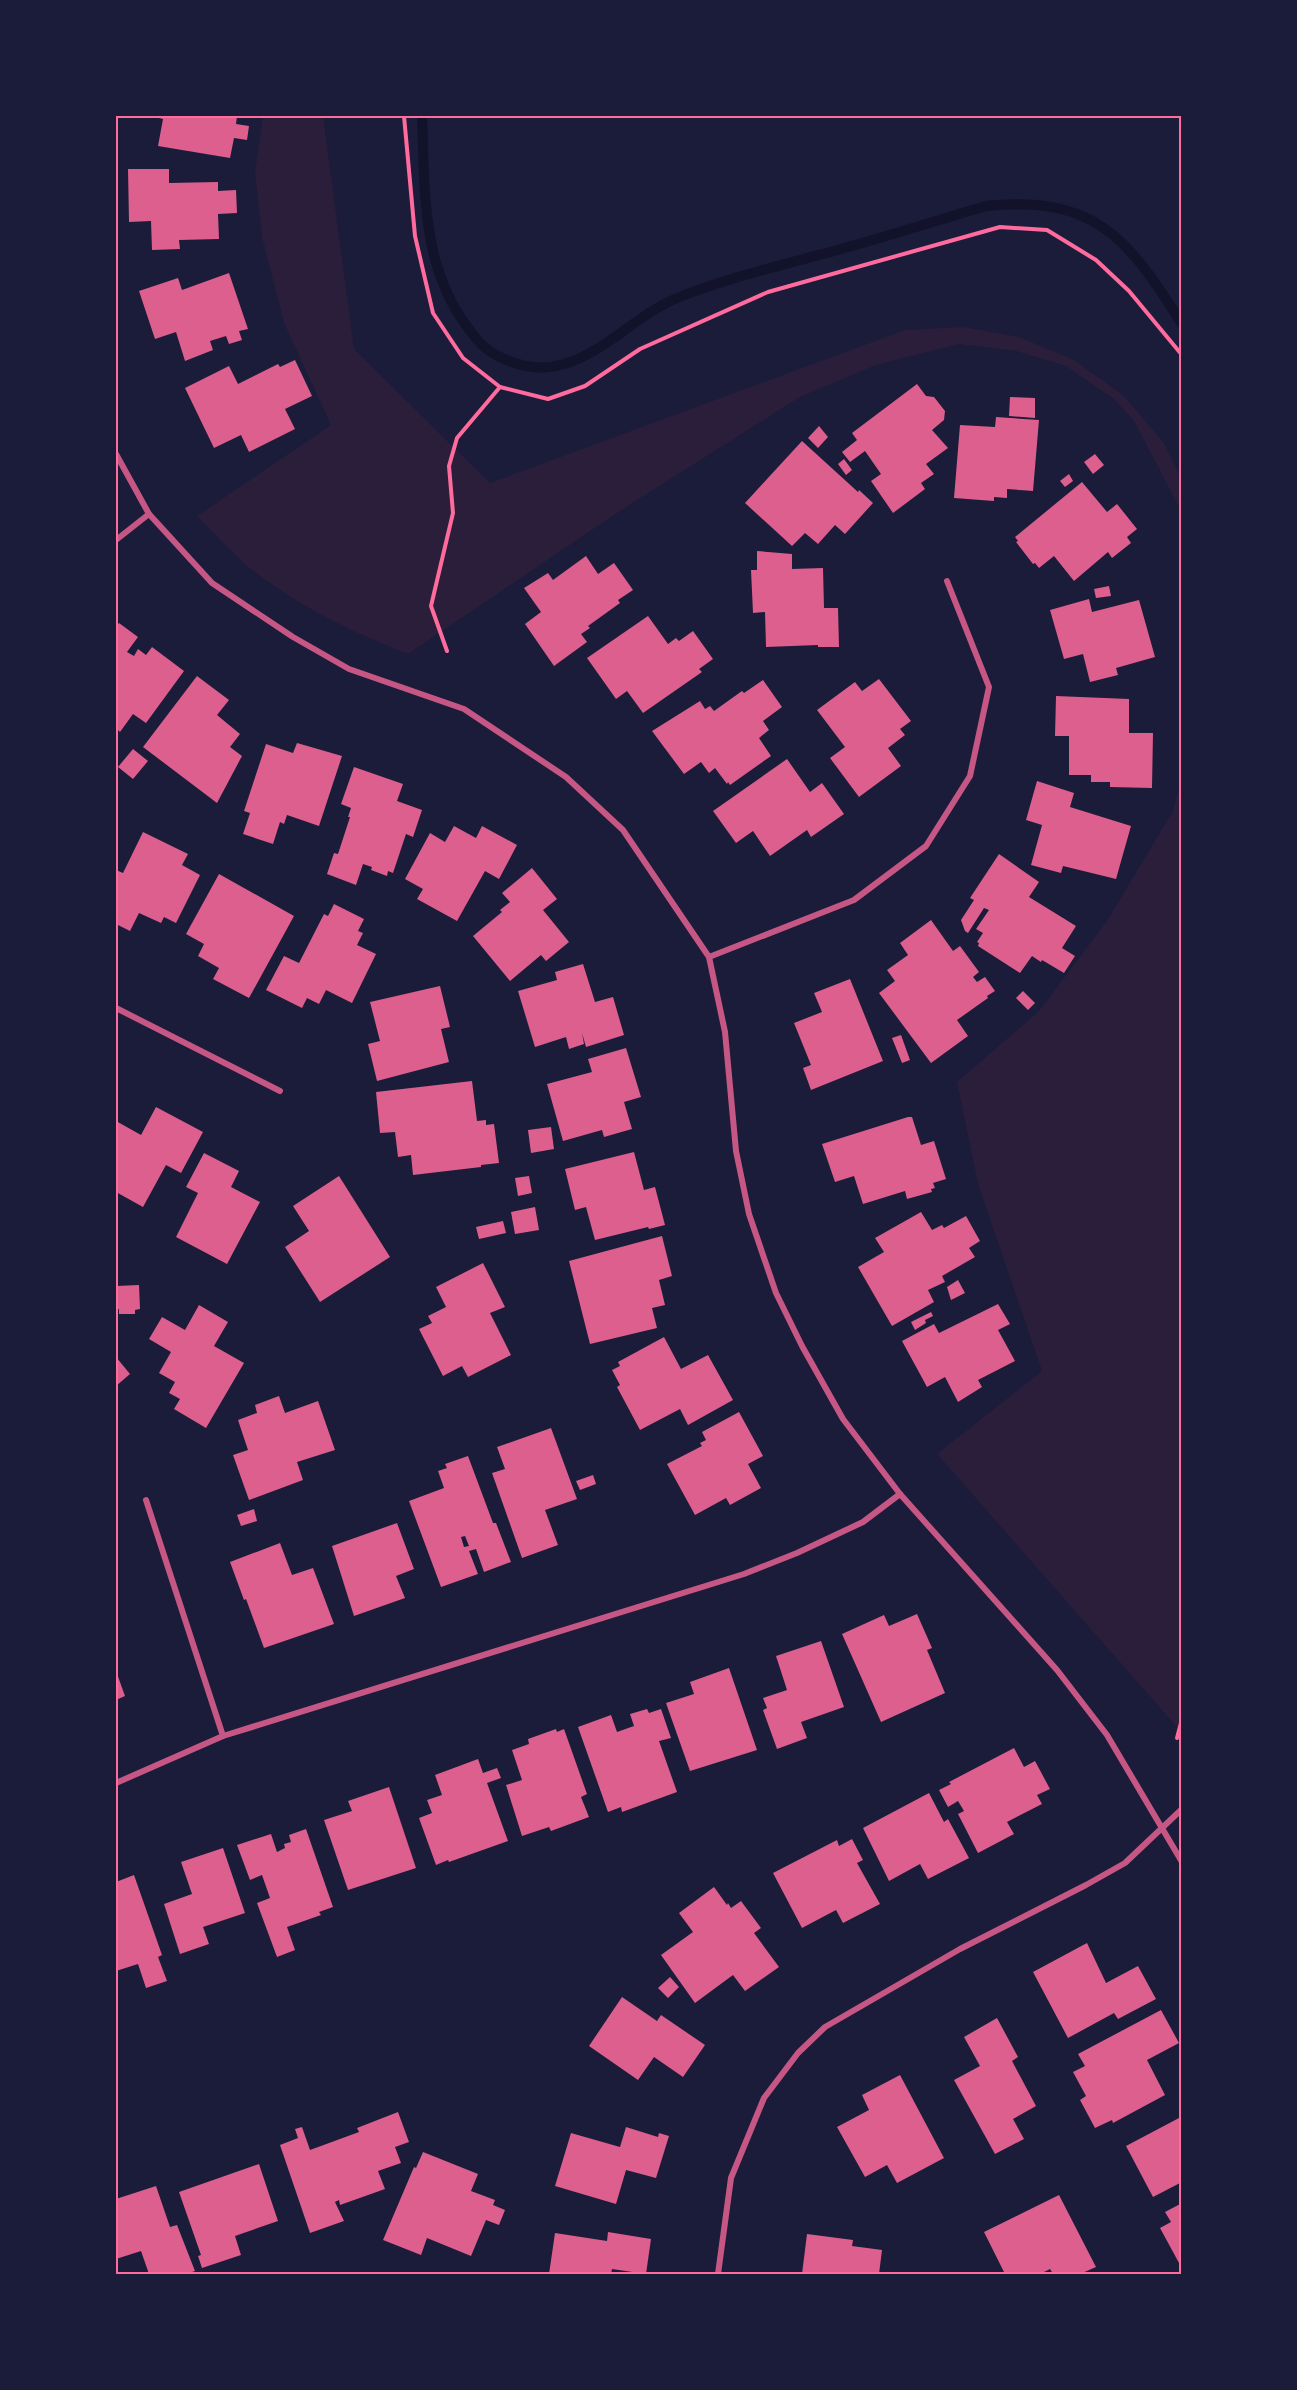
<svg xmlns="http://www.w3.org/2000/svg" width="1297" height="2390" font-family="'Open Sans',sans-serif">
<rect width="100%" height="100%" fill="#1b1b3a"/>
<g fill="#2a1e3b">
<path d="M263,116H323L354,349L490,483L905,330L963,327L1019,337L1074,360L1123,395L1164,443L1182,480L1181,511L1134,421L1115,400L1066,366L1016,351L959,344L876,365L800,397L626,507L408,654C349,631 295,605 246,565C229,550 213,532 197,516L331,425L284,323L262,237L255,173Z"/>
<polygon points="1181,781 1181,1729 1176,1726 937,1454 1042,1371 978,1184 957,1082 1039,1011 1107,921 1173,811"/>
</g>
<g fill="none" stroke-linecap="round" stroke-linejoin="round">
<path stroke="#12122b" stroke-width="10" d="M422,116C425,187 421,265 466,325C475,338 484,349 498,356C519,367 541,371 564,364C606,352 636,315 677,298C727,278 782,265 834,251C885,237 935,221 986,206C1095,195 1128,238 1182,324"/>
</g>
<g fill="#dd5f8e" fill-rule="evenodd">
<polygon points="151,116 237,116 236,124 249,126 247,140 234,138 230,158 158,146 163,119"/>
<polygon points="128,169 169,169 169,183 218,182 218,191 236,190 237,213 218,214 219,239 179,240 180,249 152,250 151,221 129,222"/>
<polygon points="229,273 248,329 239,331 242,340 229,344 226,336 210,341 213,350 185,361 176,332 155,339 139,291 178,278 182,290"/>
<polygon points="295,360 312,396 285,409 295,429 249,452 241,435 214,448 185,388 229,366 238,384 278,364 280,367"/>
<polygon points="917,384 926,396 934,397 945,411 944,420 932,430 948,448 926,464 934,474 921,483 925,489 893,513 871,481 881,474 865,451 850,462 842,452 857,440 852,433"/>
<polygon points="1010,397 1035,398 1035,418 1009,416"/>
<polygon points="996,417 1039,420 1033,491 1007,489 1007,498 994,497 994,501 954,498 960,425 995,427"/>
<polygon points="819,426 828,437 818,448 808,438"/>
<polygon points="802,441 858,492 859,490 873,503 845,534 835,525 818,544 805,533 792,546 745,503"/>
<polygon points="1095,454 1104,465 1093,474 1084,462"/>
<polygon points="844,459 852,470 846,475 838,464"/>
<polygon points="1069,474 1073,481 1065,487 1060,481"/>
<polygon points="1082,482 1107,512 1117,504 1137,529 1127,537 1131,543 1112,558 1108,552 1074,581 1054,556 1039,568 1035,563 1033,564 1016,542 1018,541 1015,537"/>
<polygon points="757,551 792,554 792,569 823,568 824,608 838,608 839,647 818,647 818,645 766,647 765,612 753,613 751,570 757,570"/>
<polygon points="586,556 598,574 614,563 633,590 618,600 620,603 588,626 590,628 581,634 587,642 554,666 525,624 541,612 524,588 548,573 553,580"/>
<polygon points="1109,586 1111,596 1096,598 1094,589"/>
<polygon points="1089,599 1092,612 1139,600 1155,657 1116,668 1118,675 1090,682 1083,654 1064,659 1050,610"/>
<polygon points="648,616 668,644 676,638 679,641 693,631 713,659 699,669 702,672 643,713 627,691 616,699 587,658"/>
<polygon points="119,623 138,637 127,652 134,656 138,649 146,655 152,647 184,671 146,723 133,714 120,732 116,728 116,627"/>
<polygon points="197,676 229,700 217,715 240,734 230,747 242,756 217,803 143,747"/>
<polygon points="879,679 911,721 900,729 905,735 888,748 901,766 859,797 830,758 845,747 817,710 855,682 862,691"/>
<polygon points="763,680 782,707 763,721 769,730 759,738 771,756 730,785 728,782 727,784 715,768 709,773 701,762 684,774 652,731 700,701 705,709 710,706 714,711 742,691 744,693"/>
<polygon points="1056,696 1129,699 1129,733 1153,733 1152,788 1110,787 1110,782 1091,782 1091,775 1069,775 1069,736 1055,736"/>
<polygon points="297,743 342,756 319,826 287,815 284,824 280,822 273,844 243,834 250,813 244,811 266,744 293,753"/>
<polygon points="133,749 148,761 133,779 118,767"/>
<polygon points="787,759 810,792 822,783 844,814 811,837 807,830 770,856 753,831 736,843 713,811"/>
<polygon points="354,767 403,784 397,801 422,810 413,837 406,834 393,873 388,871 387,876 371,870 372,867 363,864 356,885 327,874 334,853 338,854 350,817 348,817 351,808 341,804"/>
<polygon points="1037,781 1074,793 1070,807 1131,826 1116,879 1063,866 1061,873 1031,865 1042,825 1026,820"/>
<polygon points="454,826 476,838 482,826 517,845 499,879 485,871 457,921 417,899 423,889 405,879 430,833 445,842"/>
<polygon points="143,832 188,854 182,865 200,875 176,923 164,917 161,923 139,913 130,931 116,924 116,870 123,873"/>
<polygon points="999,854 1039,882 1029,897 1076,926 1062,948 1075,956 1064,973 1042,960 1041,962 1032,956 1020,973 978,946 979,943 977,942 983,933 976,929 989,910 984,908 968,933 965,931 961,920 974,900 970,898"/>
<polygon points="532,868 557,899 543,910 569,942 546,961 541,955 510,981 473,936 502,912 500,910 510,902 502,893"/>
<polygon points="219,874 294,916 249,998 213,979 219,968 198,956 204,944 186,934"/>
<polygon points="334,904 364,919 358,931 363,933 357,945 376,954 352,1003 326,990 319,1004 307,998 302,1008 266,990 284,956 299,963 324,914 328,916"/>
<polygon points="931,920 953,951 960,946 979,972 973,977 977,982 985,977 995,991 987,996 988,998 957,1020 968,1036 931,1063 879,993 895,981 887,970 908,955 900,943"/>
<polygon points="583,964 595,1002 613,997 624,1035 586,1047 582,1033 584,1044 569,1049 566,1037 535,1047 518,991 557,980 555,972"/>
<polygon points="850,979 883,1061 811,1090 803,1068 811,1065 794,1023 822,1012 814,993"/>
<polygon points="440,986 450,1027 441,1029 449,1062 377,1081 368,1044 380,1041 370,1002"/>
<polygon points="1023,991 1035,1003 1028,1010 1016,998"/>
<polygon points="901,1035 910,1060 902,1063 892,1038"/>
<polygon points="626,1048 641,1097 624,1102 632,1129 604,1137 602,1130 563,1141 547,1084 592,1072 588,1059"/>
<polygon points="472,1081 477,1121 486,1120 486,1125 494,1124 499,1163 481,1165 481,1167 413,1175 411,1155 398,1157 395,1132 380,1133 376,1092"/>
<polygon points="156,1107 203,1132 181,1173 166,1165 143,1207 116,1192 116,1121 141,1135"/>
<polygon points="908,1117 912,1117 921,1145 934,1141 946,1179 933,1183 935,1188 931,1189 932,1192 907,1199 905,1191 863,1204 854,1176 835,1182 822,1144"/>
<polygon points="551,1127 554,1149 531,1153 528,1130"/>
<polygon points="634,1152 644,1190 655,1187 665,1225 649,1229 648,1227 595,1240 586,1207 575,1210 565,1169"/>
<polygon points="204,1153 239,1171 231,1187 260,1202 227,1264 176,1237 198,1193 186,1187"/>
<polygon points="339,1176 390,1257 320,1302 285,1247 309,1231 293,1206"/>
<polygon points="529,1176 532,1193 518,1196 515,1178"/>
<polygon points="535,1207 539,1230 515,1234 511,1212"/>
<polygon points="921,1212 932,1230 942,1225 944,1228 966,1216 980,1241 969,1248 975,1257 942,1276 945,1282 928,1290 934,1302 892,1326 858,1267 884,1252 875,1238"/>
<polygon points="503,1221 506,1233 479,1239 476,1227"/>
<polygon points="662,1236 672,1276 659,1280 665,1305 652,1308 657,1328 590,1344 569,1261"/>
<polygon points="483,1263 505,1307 490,1313 511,1355 468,1377 462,1366 443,1376 419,1329 432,1323 428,1316 446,1307 436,1287"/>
<polygon points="958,1280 965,1293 951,1300 947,1287"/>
<polygon points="139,1285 140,1309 135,1310 135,1314 119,1314 119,1309 116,1310 116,1286"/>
<polygon points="998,1304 1010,1324 998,1330 1015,1361 978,1380 982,1387 958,1402 945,1377 927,1387 902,1341 934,1324 939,1333"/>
<polygon points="199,1305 228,1322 214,1346 244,1363 206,1428 174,1409 180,1399 169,1393 175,1382 159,1373 171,1352 149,1339 162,1317 185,1330"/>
<polygon points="931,1312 933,1316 925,1320 926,1323 915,1330 911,1322"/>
<polygon points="664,1337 681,1369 708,1355 733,1400 688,1425 680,1409 640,1430 617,1387 620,1385 612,1370 620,1366 618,1362"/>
<polygon points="116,1357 130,1374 116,1386"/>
<polygon points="279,1396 285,1413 318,1401 335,1450 297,1462 303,1480 249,1500 233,1455 248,1450 238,1420 257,1413 255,1405"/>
<polygon points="739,1412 763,1456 748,1464 761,1488 730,1505 726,1498 695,1515 667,1464 702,1446 700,1443 706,1440 702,1432"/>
<polygon points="551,1428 577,1499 545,1510 558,1545 522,1558 492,1473 505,1469 497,1447"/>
<path d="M468,1456L493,1523H496L511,1562L484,1572L476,1549L469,1551L478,1574L441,1587L409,1501L444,1488L438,1471L447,1468L445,1464ZM465,1536L469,1546L464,1547L461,1537Z"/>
<polygon points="593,1475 596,1484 580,1490 576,1481"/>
<polygon points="254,1509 257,1521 241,1526 237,1515"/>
<polygon points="397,1523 414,1569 396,1576 405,1598 354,1616 332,1546"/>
<polygon points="280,1543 292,1575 313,1568 334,1624 264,1648 246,1599 244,1600 230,1562"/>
<polygon points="917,1614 932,1648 927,1650 945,1693 881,1722 842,1634 884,1615 889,1626"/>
<polygon points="821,1641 844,1707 801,1722 807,1738 777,1749 763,1710 767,1708 763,1698 787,1690 776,1656"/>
<polygon points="729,1668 757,1750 690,1771 666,1703 694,1694 690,1682"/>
<polygon points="116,1671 125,1696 116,1700"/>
<polygon points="647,1709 649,1713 661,1709 671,1738 659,1741 677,1792 622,1812 621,1807 608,1812 578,1727 611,1715 617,1732 634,1726 630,1714"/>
<polygon points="556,1729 557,1732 564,1729 587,1794 581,1797 589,1817 551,1831 549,1827 522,1836 506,1785 522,1780 512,1750 529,1744 528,1739"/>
<polygon points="1014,1748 1024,1767 1035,1761 1050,1789 1037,1795 1042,1804 1007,1822 1014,1834 978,1853 958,1814 964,1811 958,1801 948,1807 939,1790 951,1784 949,1782"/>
<polygon points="478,1759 483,1773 497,1768 501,1778 487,1783 508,1841 449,1862 448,1860 436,1865 419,1818 432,1813 427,1800 442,1795 435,1775"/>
<polygon points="389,1787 416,1868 348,1890 324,1820 352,1811 348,1801"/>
<polygon points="929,1793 944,1822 948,1819 969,1858 928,1879 920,1864 889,1881 863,1828"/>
<polygon points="306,1829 333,1907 319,1912 321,1915 287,1927 295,1950 277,1957 257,1903 270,1898 262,1875 250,1880 237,1845 271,1834 277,1852 285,1848 284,1844 291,1842 289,1835"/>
<polygon points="852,1839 863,1860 857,1863 880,1904 843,1923 836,1910 802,1928 773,1873 837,1840 839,1846"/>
<polygon points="223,1848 245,1913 203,1927 209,1944 180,1954 164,1904 192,1894 181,1862"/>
<polygon points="134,1875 162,1955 158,1957 167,1981 146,1988 138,1964 116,1971 116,1882"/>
<polygon points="714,1887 727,1905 728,1903 731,1908 741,1901 761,1928 754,1933 779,1967 745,1991 733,1975 695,2003 661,1955 693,1932 679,1913"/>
<polygon points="1087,1943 1106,1983 1138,1966 1156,1999 1118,2019 1114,2013 1068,2038 1033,1972"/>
<polygon points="670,1977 679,1987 668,1998 658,1988"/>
<polygon points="622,1997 657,2021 661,2015 705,2045 683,2077 654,2057 638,2080 589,2046"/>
<polygon points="1161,2010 1179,2043 1147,2060 1165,2095 1113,2123 1112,2120 1095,2128 1080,2100 1086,2096 1073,2072 1085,2066 1078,2054"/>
<polygon points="997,2018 1018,2057 1012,2061 1036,2106 1013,2119 1024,2139 995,2154 954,2080 980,2066 964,2037"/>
<polygon points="900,2075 944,2158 897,2183 887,2165 865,2177 837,2127 869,2110 862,2095"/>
<polygon points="398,2112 409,2142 395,2147 401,2163 378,2171 385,2189 340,2205 339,2200 335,2202 344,2221 310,2233 280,2145 298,2138 295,2129 302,2127 310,2150 359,2132 357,2128"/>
<polygon points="1179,2118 1182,2124 1182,2182 1153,2197 1126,2146"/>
<polygon points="626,2127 658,2137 659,2133 669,2136 656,2178 626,2170 616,2204 555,2186 571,2133 620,2147"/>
<polygon points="423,2152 478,2174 471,2191 495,2200 493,2205 505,2210 499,2225 486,2220 471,2256 427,2238 421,2255 383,2240 414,2167 416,2168"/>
<polygon points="259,2164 278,2221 235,2236 241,2255 202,2268 198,2256 201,2255 179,2192"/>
<polygon points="156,2186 170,2227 177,2225 195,2271 186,2274 149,2274 141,2251 116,2259 116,2199"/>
<polygon points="1059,2195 1096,2267 1080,2274 1053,2274 1050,2269 1040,2274 1005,2274 984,2232"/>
<polygon points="1182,2203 1182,2261 1179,2263 1160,2228 1171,2222 1165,2212"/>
<polygon points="608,2232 651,2239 646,2274 612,2269 611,2274 549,2274 555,2233 607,2241"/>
<polygon points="807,2234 853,2240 852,2246 882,2250 879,2274 802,2274"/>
</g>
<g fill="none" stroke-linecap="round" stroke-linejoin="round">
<g stroke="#ff6b9d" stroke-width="4">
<polyline points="404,116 415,236 433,313 463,358 500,387 548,399 585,386 640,349 768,292 1000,227 1047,230 1096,260 1129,291 1182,355"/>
<polyline points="447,651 431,606 453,513 449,466 457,438 500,387"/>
<polyline points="1177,1738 1182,1719"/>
</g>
<g stroke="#c65784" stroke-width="6">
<polyline points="116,454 149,514 212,583 293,637 349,669 464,709 566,777 623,830 709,957 725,1032 736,1151 749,1214 776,1293 802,1346 843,1419 900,1494 1057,1670 1107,1735 1182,1862"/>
<polyline points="116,540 149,514"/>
<polyline points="709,957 854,900 926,846 970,776 989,687 947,581"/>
<polyline points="116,1008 280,1091"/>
<polyline points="146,1500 223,1736"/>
<polyline points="116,1783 223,1736 744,1574 797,1553 863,1522 900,1494"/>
<polyline points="718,2274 731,2178 764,2098 798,2053 825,2027 960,1949 1086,1885 1125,1863 1182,1809"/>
</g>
</g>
<rect width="1297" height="2390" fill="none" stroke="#1b1b3a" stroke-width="234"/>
<rect x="117" y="117" width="1063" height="2156" fill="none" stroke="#ff6b9d" stroke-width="2"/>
</svg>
